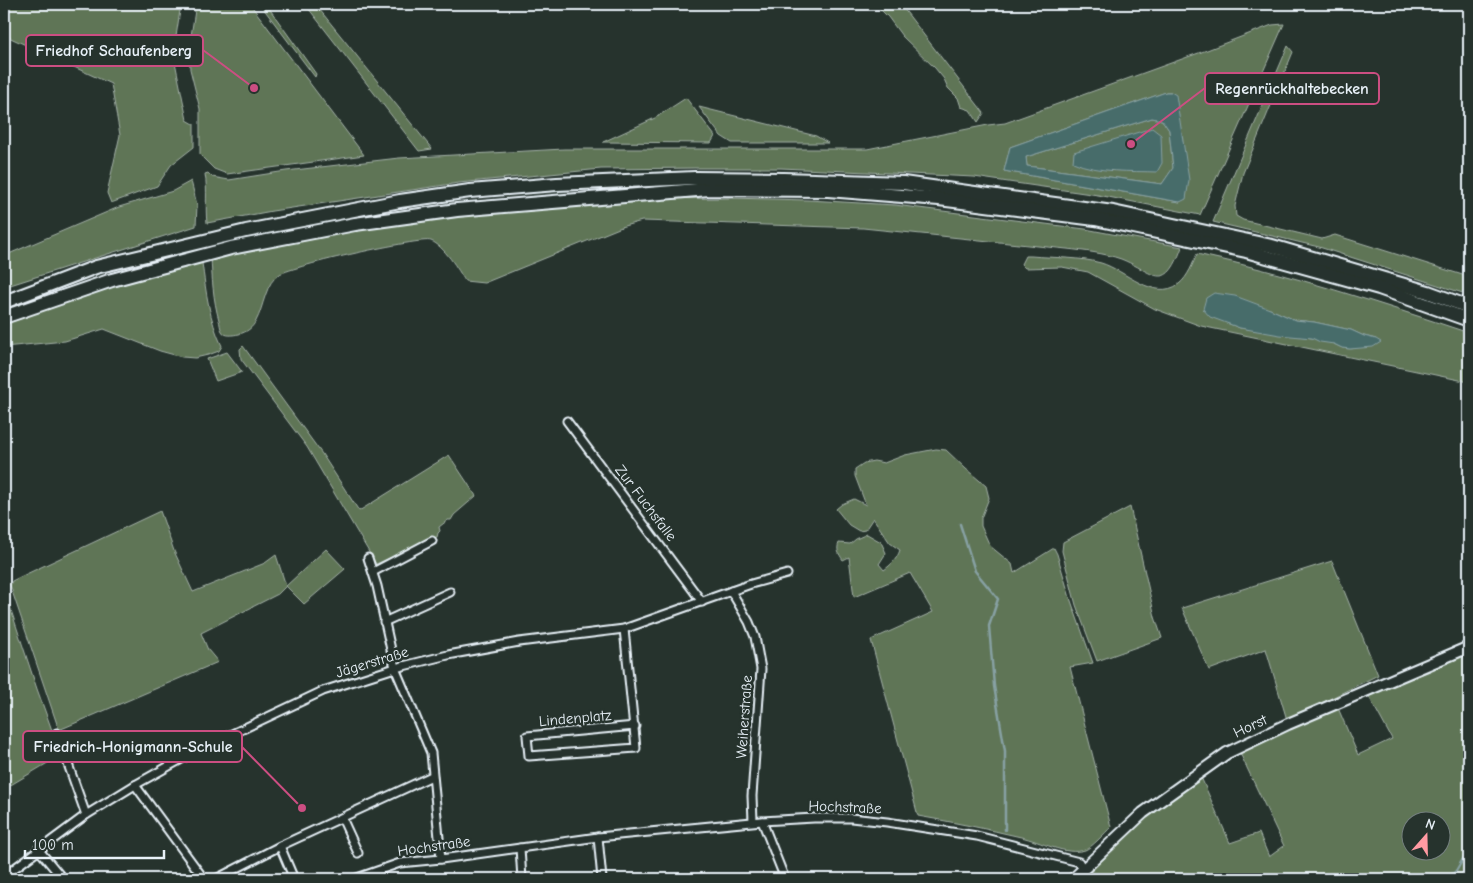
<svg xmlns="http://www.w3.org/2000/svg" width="1473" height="883" font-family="'Comic Neue',sans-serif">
<rect width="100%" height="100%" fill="#26332d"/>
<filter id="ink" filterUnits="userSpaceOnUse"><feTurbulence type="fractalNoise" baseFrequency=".02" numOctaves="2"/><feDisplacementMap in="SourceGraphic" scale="10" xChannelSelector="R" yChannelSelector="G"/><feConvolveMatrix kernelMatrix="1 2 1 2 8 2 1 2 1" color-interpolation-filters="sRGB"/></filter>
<g filter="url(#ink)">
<g fill="#5f7457" stroke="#a4b2a8" fill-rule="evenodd">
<polygon points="4,4 181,4 175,43 175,62 187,120 194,124 194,147 171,165 157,186 111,203 107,193 120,135 111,84 4,35"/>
<polygon points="196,4 250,4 364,155 227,174 214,169 200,155 200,109 190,69 189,49"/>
<polygon points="260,4 266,4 316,74 315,77"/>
<polygon points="305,4 315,4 432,149 419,151"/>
<polygon points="875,4 900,4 984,113 978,122 970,110 961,107 958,98 948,88 944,79 935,68 902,36 888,17"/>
<path d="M1284,24L1200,215L1098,195L974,177L781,168H697L601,169L458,183L272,211L207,223C205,207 208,191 205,174L208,173L212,177L229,180L286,171L399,158L564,149H867L988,125L1005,123L1207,50L1272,25ZM1166,92H1171L1180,202L1004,171L1010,147Z"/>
<polygon points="1288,46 1293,52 1243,173 1235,206 1236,216 1243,220 1322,239 1335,235 1469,277 1469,295 1319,247 1213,222"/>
<polygon points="686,98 715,136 711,143 603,142 655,118"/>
<polygon points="699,107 816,136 828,143 732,143 721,136"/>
<polygon points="1152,118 1162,120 1169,130 1173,168 1162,184 1027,166 1026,157"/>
<polygon points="191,181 197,205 196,226 4,287 4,256 119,207 173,191"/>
<path d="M728,198L808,200L895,205L1085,229L1182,247C1165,295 1154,272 1121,259C1104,253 1084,251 1067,249L863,228L642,221L624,226L484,283L465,281C458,269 444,246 431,241C420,237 293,266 280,274C265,282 264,307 256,321C252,328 247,332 239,334C233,335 225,337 222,331C220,328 220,323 219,320C213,299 212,278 211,256L369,225L478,213L649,199Z"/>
<path d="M1197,254C1290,274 1379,303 1469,333V382L1201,326L1155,309L1088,272L1062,267L1025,268L1021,264L1025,256H1031C1053,258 1079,257 1101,263C1125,270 1154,302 1179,284C1188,277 1193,263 1197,254ZM1270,309L1295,320L1314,322L1351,330L1364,336L1376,339C1366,345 1356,351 1343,348C1339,347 1335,344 1331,343C1324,342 1319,341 1312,338L1240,328L1227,323Z"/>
<path d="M202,263C206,292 209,319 222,346L219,351L208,355L195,358L182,357L160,351L104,329L65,341L4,347V321L143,275Z"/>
<polygon points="243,346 322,454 359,511 449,455 476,496 454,515 451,520 448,520 439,527 440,531 438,533 437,537 376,564 307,447 241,359 240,349"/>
<polygon points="227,352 242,372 216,381 207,359"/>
<path d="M936,449L946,450L966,469L986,486L989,498L981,518V526L990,546L1012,564L1014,573L1054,548L1057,554L1070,598L1093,663L1070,667L1111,827C1105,833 1091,848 1085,850C1065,856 1040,841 1021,837C987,829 953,822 918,816L871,640L933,612L910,573L854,597L849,557L843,560C839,554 836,550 839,543L850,544L856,539L867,534L881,542L886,553L879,564L884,570C891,565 897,559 900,550L890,543L873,518L865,530L859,531L849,525L836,509L842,504L854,499L866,505L855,476V469L864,463L874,461L884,463L905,455Z"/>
<polygon points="1130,507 1155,617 1162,638 1097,661 1076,605 1062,551 1063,542"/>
<polygon points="160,511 174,551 193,592 265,563 276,555 286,586 326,549 345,569 304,604 286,586 278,594 201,633 208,650 218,662 59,730 10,585 12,581 20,577"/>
<polygon points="1332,561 1378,675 1287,720 1266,649 1209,670 1182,608"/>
<polygon points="4,589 37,689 61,755 4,789"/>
<path d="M1469,653V879H1084L1148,813L1200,775L1230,843L1259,833L1269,857L1284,846L1239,751L1338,708L1358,755L1392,739L1368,695L1430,671ZM1410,820H1440V850H1410Z"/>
</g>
<g fill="#476c6b" stroke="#87a1a3" fill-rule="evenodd">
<path d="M1166,92H1171L1176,95L1189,180L1186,199L1180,202L1004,171L1010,147ZM1152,118L1162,120L1169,130L1173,168L1162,184L1027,166L1026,157Z"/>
<path d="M1152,128L1161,135L1162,163L1157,172C1132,171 1096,173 1073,162L1074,152Z"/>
<polygon points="1214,293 1235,296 1270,309 1295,320 1314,322 1351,330 1364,336 1376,339 1381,342 1373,347 1350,349 1342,348 1334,344 1320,342 1312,338 1280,335 1240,328 1210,317 1203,309 1206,298"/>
</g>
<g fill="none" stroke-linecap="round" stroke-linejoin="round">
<g stroke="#87a1a3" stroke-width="2.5">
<polyline points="960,524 975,571 998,599 989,626 994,686 1005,751 1005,830"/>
<polyline points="1448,879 1456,871 1469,849"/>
</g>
<defs>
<g id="street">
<polyline points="567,421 702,602"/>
<polyline points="368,558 377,586 395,668 431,753 441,859"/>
<polyline points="373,572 432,541"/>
<polyline points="731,591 749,622 755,637 761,669 752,796 753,821"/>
<polyline points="384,622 450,592"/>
<polyline points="624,629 636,748 529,756 527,736 635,726"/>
<polyline points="57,733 86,815"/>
<polyline points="135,785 204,879"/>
<polyline points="342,818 358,853"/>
<polyline points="762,821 785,879"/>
<polyline points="598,837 602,879"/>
<polyline points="280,846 294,879"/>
<polyline points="520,848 522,879"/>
<polyline points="38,849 63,879"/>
<polyline points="4,876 86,815 135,785 196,751 323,691 395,668 448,655 519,642 624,629 751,584 787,574"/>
<polyline points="216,879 280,846 432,776"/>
<polyline points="354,879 400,863 441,859 598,837 762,821 814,818 851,818 887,822 977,836 1079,862 1083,869"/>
</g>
<polyline id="secondary" points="1073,879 1143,813 1227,753 1288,724 1469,647"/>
<g id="highway">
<polyline points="4,302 96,267 246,231 400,201 470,191 557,184 695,178 784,179 903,183 1113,212 1272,246 1428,292 1469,307"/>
<polyline points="4,317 112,280 231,248 355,224 457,210 709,189 828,190 939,199 1095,219 1246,251 1379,288 1469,320"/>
</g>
</defs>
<use href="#street" stroke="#e8f1f8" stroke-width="11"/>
<use href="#secondary" stroke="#e8f1f8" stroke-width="14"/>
<use href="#highway" stroke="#e8f1f8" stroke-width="16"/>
<use href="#street" stroke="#26332d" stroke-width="7"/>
<use href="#secondary" stroke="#26332d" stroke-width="10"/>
<use href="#highway" stroke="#26332d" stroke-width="12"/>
</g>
</g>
<g text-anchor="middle" stroke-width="5" stroke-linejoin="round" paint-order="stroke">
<g font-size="15" fill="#e8f1f8" stroke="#26332d">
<text transform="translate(646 503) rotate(53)" y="5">Zur Fuchsfalle</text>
<text transform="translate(372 662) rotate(-17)" y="5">Jägerstraße</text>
<text transform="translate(744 717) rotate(-86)" y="5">Weiherstraße</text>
<text transform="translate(575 718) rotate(-5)" y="5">Lindenplatz</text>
<text transform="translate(1250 726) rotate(-25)" y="5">Horst</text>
<text transform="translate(845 807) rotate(2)" y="5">Hochstraße</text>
<text transform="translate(434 846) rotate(-8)" y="5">Hochstraße</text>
</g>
</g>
<path fill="none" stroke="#cc4e82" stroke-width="2" d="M254 88L203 50M1131 144L1205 88M302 808L242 747"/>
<g fill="#cc4e82" stroke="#26332d" stroke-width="2">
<circle cx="254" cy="88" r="5"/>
<circle cx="1131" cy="144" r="5"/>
<circle cx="302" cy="808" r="5"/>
</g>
<g fill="#26332d" stroke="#cc4e82" stroke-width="2">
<rect x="26" y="35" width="177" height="31" rx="5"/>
<rect x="1205" y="73" width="174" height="31" rx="5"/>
<rect x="23" y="731" width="219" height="31" rx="5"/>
</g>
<g font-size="16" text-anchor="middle" font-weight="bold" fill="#e8f1f8">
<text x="114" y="56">Friedhof Schaufenberg</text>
<text x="1292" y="94">Regenrückhaltebecken</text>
<text x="133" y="752">Friedrich-Honigmann-Schule</text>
</g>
<rect width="1473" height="883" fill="none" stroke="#26332d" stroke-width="20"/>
<rect x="10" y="10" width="1453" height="863" fill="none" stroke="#e8f1f8" stroke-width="2" filter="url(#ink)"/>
<g transform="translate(1426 836) rotate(20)"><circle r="24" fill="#26332d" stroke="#747f7e"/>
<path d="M0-4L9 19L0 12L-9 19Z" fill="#ff9aa2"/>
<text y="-8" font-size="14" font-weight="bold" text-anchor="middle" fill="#e8f1f8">N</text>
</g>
<path d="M25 850v8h139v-8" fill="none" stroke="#e8f1f8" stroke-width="2.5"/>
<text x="32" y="850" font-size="15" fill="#e8f1f8" stroke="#26332d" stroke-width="4" paint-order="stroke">100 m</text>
</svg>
